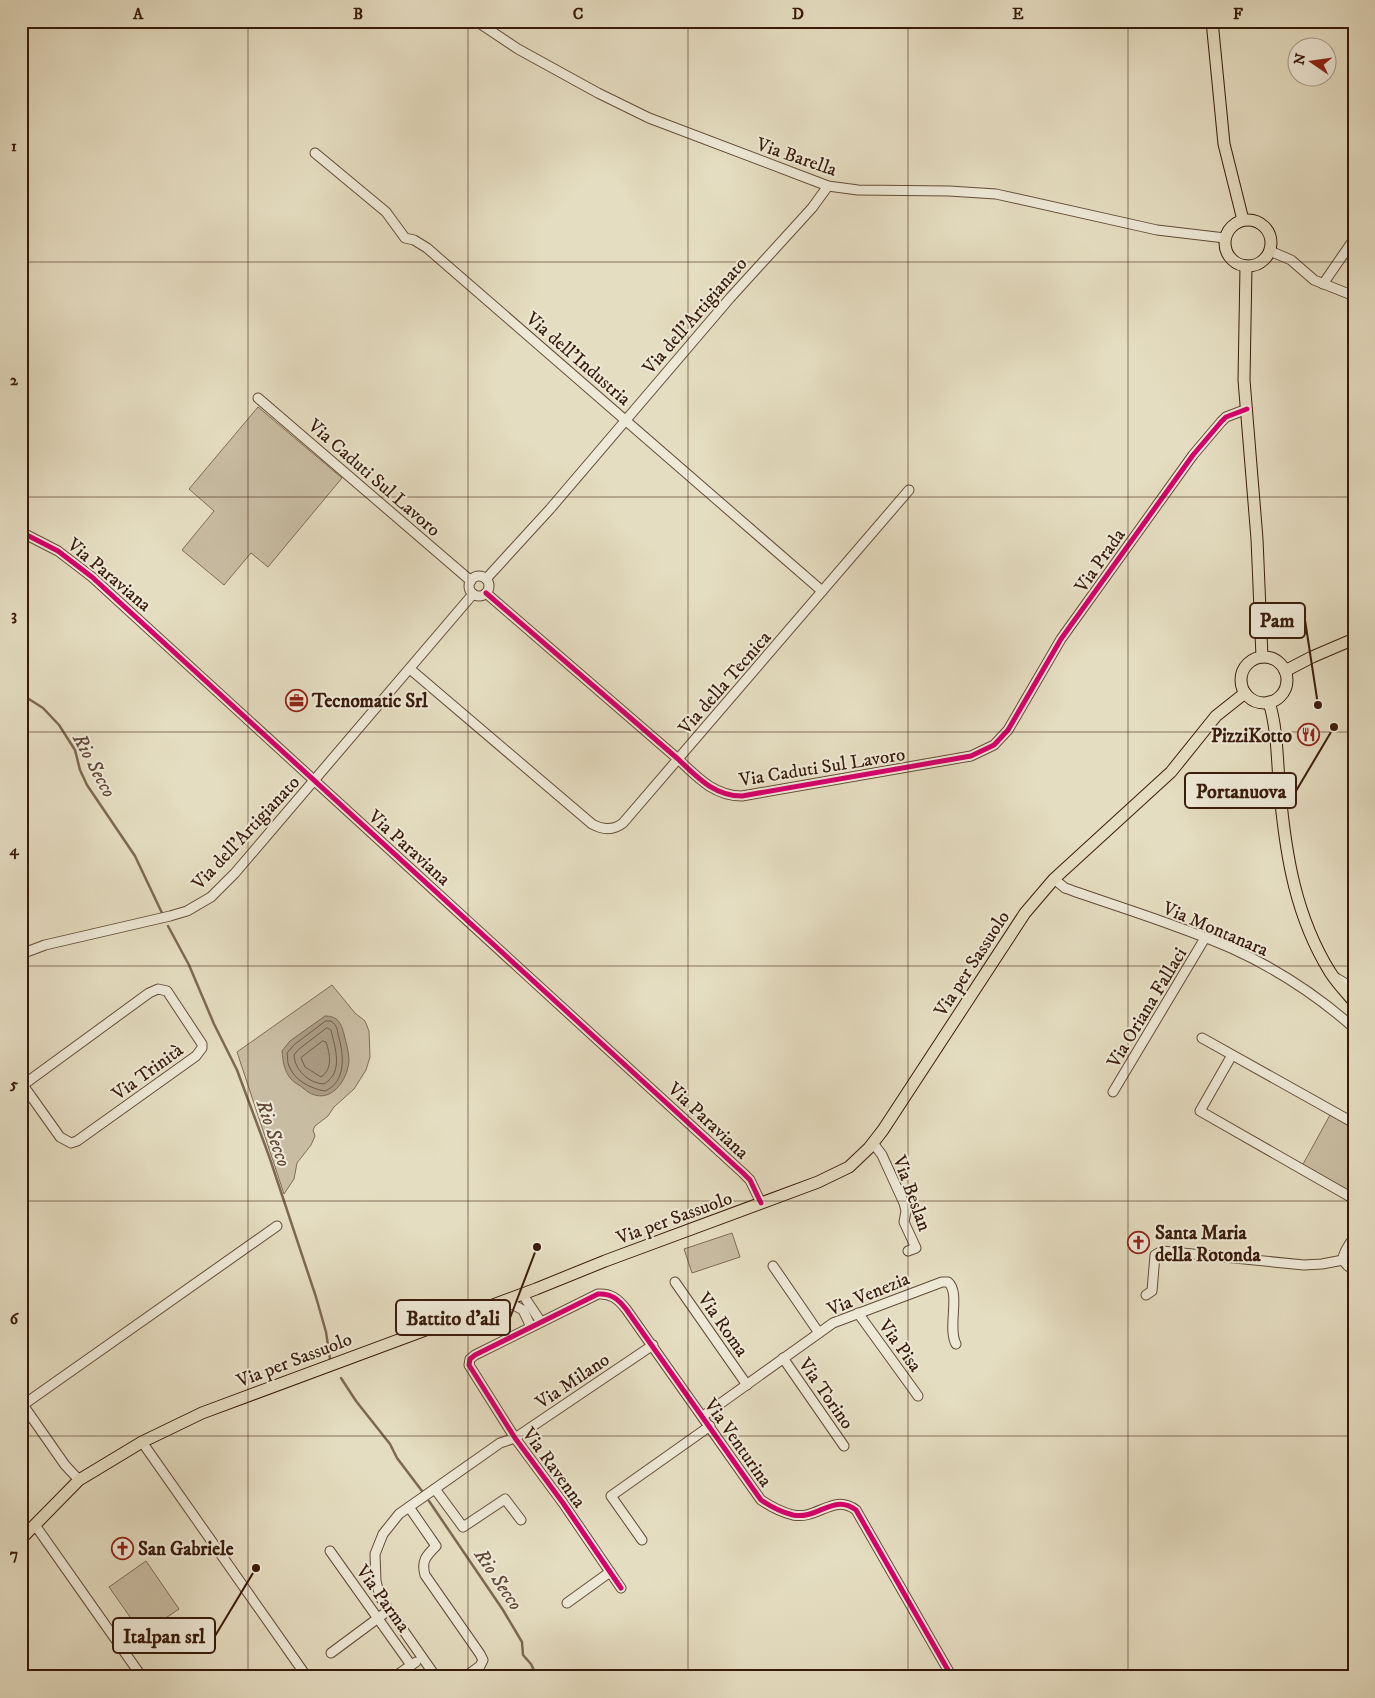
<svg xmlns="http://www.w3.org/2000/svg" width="1375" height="1698" font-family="'IM FELL DW Pica',serif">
<rect width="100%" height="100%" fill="#e5ddc1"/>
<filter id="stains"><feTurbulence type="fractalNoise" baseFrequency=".004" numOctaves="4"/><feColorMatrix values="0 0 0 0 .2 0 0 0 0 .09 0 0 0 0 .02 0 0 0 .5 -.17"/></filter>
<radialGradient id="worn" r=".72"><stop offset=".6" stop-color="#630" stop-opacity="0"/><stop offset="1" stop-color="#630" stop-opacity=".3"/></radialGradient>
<g fill="#c8bca2" stroke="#806c56">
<polygon points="258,407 342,478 268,567 251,553 224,585 182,550 214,511 189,489"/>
<polygon points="332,985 355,1013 365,1021 369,1031 370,1057 366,1070 354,1089 334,1107 328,1116 315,1126 313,1130 315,1136 311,1145 297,1163 294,1179 284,1194 237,1052"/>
<polygon points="1330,1115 1354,1128 1354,1178 1347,1191 1302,1166"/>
<polygon points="732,1233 740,1257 692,1273 684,1249"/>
<polygon points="146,1561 179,1609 142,1634 109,1587"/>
</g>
<path fill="#aa9b83" stroke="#7c6853" d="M325,1016C338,1016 341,1023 344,1034C346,1043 349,1051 349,1061C347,1084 326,1109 303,1088C300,1085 294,1083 291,1079C284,1071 283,1061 282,1051L290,1041Z"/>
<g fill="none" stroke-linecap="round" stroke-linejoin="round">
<g stroke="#715b47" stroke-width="1">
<path d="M326,1021H331C338,1026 337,1031 339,1038C344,1056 346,1082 325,1091C311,1089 294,1080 289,1066C287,1062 288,1057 287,1053L294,1045Z"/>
<path d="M327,1028L331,1030C335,1048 344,1072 324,1084C308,1083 295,1070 294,1055L298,1050Z"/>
<path d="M323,1041L326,1042C330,1054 333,1069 321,1077L305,1067L301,1058Z"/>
</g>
<g stroke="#7c6853" stroke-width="2.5">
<polyline points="21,694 43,708 59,725 75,750 80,770 87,785 135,856 162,913"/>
<polyline points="168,926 189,965 214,1024 237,1070 269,1156 316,1297 326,1332 330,1359"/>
<polyline points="341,1378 356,1401 390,1444 397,1458 422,1491"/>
<polyline points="429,1501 503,1610 522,1642 523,1655 531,1664 537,1677"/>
</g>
<defs>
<g id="minor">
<polyline points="476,21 518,49 598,93 649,118 828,186 858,190 949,191 996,194 1157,230 1225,238"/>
<polyline points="315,153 386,212 405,238 414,240 427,248 822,591"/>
<polyline points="1270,251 1291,260 1314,280 1354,296"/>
<polyline points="1323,284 1354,239"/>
<polyline points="258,398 471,581"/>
<polyline points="21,532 58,551 92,577 743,1173 750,1180 761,1203"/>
<circle cx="479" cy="586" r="10"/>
<polyline points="486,579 550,509 730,298 812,208 828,186"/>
<path d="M486,593L678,759C697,777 714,796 742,796L971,756L994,745L1008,730L1061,639L1193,455L1221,422L1226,417L1247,409"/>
<path d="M410,669L592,824C603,830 613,831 623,823L909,490"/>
<path d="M1054,879L1065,888C1121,908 1179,925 1233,949C1277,969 1318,996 1354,1028"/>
<polyline points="21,954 45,945 170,916 187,911 211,897 235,873 473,594"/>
<polyline points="1336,978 1348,985 1354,986"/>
<polyline points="1202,1038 1354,1123"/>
<polyline points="1232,1055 1200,1111 1354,1199"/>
<polyline points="21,1081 23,1085 60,1137 71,1143 77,1141 196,1056 202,1048 202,1044 167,991 158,989 149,993 23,1085 21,1086"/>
<polyline points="1113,1092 1205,938"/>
<polyline points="873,1143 882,1155 904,1203 906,1211 904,1222 916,1248 908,1251"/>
<path d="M1354,1237C1345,1252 1335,1260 1354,1270"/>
<polyline points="773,1266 819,1333"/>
<polyline points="675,1282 747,1385"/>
<polyline points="524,1293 525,1298 541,1322"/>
<polyline points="1146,1295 1152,1291 1155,1255 1162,1251 1304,1265 1322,1264 1343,1260"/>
<polyline points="504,1300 523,1310 531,1327"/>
<polyline points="858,1313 918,1396"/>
<polyline points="783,1358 844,1446"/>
<polyline points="21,1402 65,1465 79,1480"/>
<polyline points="23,1405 277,1226"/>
<path d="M703,1416L833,1323L942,1282H948C961,1293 947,1328 956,1344"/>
<polyline points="142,1442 307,1677"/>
<polyline points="435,1489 463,1527 505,1499 521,1520"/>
<path d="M409,1507L436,1546C426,1556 421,1561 425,1575L480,1654L483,1660L480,1666L465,1677"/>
<polyline points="35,1525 142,1677"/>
<polyline points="642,1540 611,1496 710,1426"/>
<polyline points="330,1551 411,1665"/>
<path d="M621,1588L563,1503L515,1438L469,1365L470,1359L475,1355L598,1294C611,1293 618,1299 626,1309L761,1500C770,1506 781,1512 793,1515C818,1520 833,1493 856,1510L952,1677"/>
<polyline points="567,1603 610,1572"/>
<polyline points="331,1653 389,1610"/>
<polyline points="394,1677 416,1662"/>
<polyline points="436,1677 380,1597 376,1581 375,1554 383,1534 399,1514 500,1443 515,1438 653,1345"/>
</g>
<g id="major">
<polyline points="1212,21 1224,144 1243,220"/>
<circle cx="1248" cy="243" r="23"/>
<polyline points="1246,266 1244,380 1257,539 1262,657"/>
<circle cx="1264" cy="680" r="23"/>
<polyline points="1285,671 1312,657 1354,639"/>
<path d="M1269,702C1278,731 1277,764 1280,793C1286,857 1296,917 1330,972C1337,983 1346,992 1354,1002"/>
<polyline points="21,1539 79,1480 142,1442 202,1413 536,1289 605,1261 818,1182 849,1167 869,1148 883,1130 1025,913 1054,879 1171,772 1216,716 1245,693"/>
</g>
</defs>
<use href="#minor" stroke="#634c38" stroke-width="11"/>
<use href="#major" stroke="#381b0b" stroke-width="13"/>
<use href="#minor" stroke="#eee9d7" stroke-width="9"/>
<use href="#major" stroke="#e5ddc1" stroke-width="11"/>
<defs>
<g id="cycleway">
<polyline points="21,532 58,551 92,577 743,1173 750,1180 761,1203"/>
<path d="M486,593L678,759C697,777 714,796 742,796L971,756L994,745L1008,730L1061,639L1193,455L1221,422L1226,417L1247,409"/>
<path d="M621,1588L563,1503L515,1438L469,1365L470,1359L475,1355L598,1294C611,1293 618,1299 626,1309L761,1500C770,1506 781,1512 793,1515C818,1520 833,1493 856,1510L952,1677"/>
</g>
</defs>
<use href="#cycleway" stroke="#eee9d7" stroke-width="8"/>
<use href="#cycleway" stroke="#d6006c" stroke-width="5"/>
</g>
<path fill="none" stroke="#381b0b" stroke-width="1" stroke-opacity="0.55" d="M248,21V1677M468,21V1677M688,21V1677M908,21V1677M1128,21V1677M21,262H1354M21,497H1354M21,732H1354M21,966H1354M21,1201H1354M21,1436H1354"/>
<defs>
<symbol id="office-ring" viewBox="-11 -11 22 22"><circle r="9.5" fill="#eee9d7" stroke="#8f2418" stroke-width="1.5"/><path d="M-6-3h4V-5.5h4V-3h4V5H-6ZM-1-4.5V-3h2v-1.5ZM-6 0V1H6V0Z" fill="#8f2418"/></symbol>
<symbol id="restaurant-ring" viewBox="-11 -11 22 22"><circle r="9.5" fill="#eee9d7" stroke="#8f2418" stroke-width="1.5"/><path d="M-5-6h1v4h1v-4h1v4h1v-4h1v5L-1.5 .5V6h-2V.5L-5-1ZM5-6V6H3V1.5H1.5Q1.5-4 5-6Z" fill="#8f2418"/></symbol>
<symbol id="church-ring" viewBox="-11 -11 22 22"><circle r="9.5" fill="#eee9d7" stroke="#8f2418" stroke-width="1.5"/><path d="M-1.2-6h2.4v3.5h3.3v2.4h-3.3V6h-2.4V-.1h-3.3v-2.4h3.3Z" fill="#8f2418"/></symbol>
</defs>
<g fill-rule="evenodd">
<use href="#office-ring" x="284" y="688" width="25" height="25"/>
<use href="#restaurant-ring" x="1296" y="722" width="25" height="25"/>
<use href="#church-ring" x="1126" y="1230" width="25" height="25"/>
<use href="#church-ring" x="110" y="1536" width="25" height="25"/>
</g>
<g text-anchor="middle" stroke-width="4" stroke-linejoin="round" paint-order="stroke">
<g font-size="19" fill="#381b0b" stroke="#eee9d7">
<text transform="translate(797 156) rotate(19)" y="7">Via Barella</text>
<text transform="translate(694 315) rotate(-49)" y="7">Via dell'Artigianato</text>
<text transform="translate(579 358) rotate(41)" y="7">Via dell’Industria</text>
<text transform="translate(375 477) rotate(41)" y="7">Via Caduti Sul Lavoro</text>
<text transform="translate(1099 560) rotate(-55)" y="7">Via Prada</text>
<text transform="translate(110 574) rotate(40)" y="7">Via Paraviana</text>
<text transform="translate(724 682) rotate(-49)" y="7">Via della Tecnica</text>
<text transform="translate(822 766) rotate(-9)" y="7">Via Caduti Sul Lavoro</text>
<text transform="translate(245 832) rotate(-47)" y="7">Via dell'Artigianato</text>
<text transform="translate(410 847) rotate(42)" y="7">Via Paraviana</text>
<text transform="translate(1216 928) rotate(23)" y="7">Via Montanara</text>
<text transform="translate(971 963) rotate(-57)" y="7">Via per Sassuolo</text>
<text transform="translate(1146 1007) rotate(-59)" y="7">Via Oriana Fallaci</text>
<text transform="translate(147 1071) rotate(-36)" y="7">Via Trinità</text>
<text transform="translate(709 1120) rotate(43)" y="7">Via Paraviana</text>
<text transform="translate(913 1193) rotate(70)" y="7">Via Beslan</text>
<text transform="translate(674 1217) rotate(-20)" y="7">Via per Sassuolo</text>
<text transform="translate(868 1293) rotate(-22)" y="7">Via Venezia</text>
<text transform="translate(724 1324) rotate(55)" y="7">Via Roma</text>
<text transform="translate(901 1345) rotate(54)" y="7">Via Pisa</text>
<text transform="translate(294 1359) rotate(-21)" y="7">Via per Sassuolo</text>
<text transform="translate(572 1380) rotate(-34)" y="7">Via Milano</text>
<text transform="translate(827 1393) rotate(55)" y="7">Via Torino</text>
<text transform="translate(739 1442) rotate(55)" y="7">Via Venturina</text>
<text transform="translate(555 1467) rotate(54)" y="7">Via Ravenna</text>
<text transform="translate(384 1598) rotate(54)" y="7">Via Parma</text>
</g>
<g font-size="19" font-weight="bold" fill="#381b0b" stroke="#eee9d7" text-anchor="start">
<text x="312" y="707">Tecnomatic Srl</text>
<text x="1292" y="742" text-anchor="end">PizziKotto</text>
<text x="1155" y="1239">Santa Maria<tspan x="1155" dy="22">della Rotonda</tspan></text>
<text x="138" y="1555">San Gabriele</text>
</g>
<g font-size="20" font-style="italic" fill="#604835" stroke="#eee9d7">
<text transform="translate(95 765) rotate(62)" y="7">Rio Secco</text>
<text transform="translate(274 1133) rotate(71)" y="7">Rio Secco</text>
<text transform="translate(499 1579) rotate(56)" y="7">Rio Secco</text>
</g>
</g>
<path fill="none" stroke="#381b0b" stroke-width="2" d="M1318 705L1305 620M1334 727L1296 791M537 1247L510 1318M256 1568L215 1636"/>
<g fill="#381b0b" stroke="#eee9d7" stroke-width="2">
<circle cx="1318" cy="705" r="5"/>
<circle cx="1334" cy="727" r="5"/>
<circle cx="537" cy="1247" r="5"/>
<circle cx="256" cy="1568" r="5"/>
</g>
<g fill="#eee9d7" stroke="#381b0b" stroke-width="2">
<rect x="1250" y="603" width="55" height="35" rx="5"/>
<rect x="1185" y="773" width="111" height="35" rx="5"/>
<rect x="396" y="1300" width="114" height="35" rx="5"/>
<rect x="113" y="1618" width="102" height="35" rx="5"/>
</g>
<g font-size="20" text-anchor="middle" font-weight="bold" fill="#381b0b">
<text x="1277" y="627">Pam</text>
<text x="1241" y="798">Portanuova</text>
<text x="453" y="1325">Battito d'ali</text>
<text x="164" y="1643">Italpan srl</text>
</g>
<rect width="1375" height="1698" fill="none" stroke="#e5ddc1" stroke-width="55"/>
<g transform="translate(1312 62) rotate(283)"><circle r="24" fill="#eee9d7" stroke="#a59785"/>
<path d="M0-4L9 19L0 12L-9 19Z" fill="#8f2418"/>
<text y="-8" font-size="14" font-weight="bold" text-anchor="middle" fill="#381b0b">N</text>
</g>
<rect x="28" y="28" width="1320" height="1642" fill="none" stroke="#381b0b" stroke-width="2"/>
<g font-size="16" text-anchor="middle" font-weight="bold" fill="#381b0b">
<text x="138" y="19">A</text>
<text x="358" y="19">B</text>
<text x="578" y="19">C</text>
<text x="798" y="19">D</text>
<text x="1018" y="19">E</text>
<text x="1238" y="19">F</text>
<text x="14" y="151">1</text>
<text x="14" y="385">2</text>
<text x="14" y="620">3</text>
<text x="14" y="855">4</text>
<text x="14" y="1089">5</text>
<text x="14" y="1324">6</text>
<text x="14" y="1559">7</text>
</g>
<rect width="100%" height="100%" filter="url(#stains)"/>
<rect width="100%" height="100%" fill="url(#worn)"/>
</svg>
